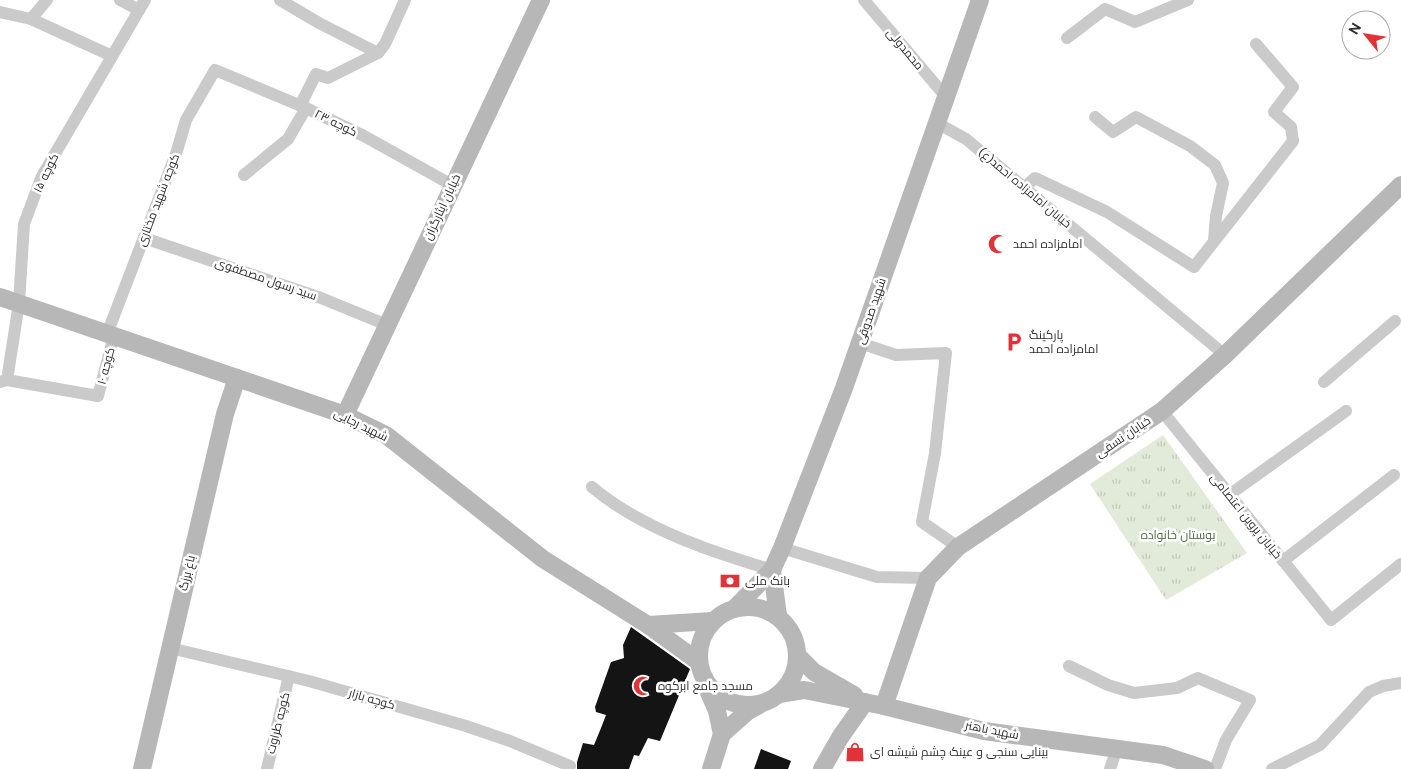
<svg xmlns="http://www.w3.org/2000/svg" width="1401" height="769" font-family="'DM Sans',Cairo,sans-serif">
<defs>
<pattern id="park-tufts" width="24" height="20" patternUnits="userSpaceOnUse" patternTransform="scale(1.25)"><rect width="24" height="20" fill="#e2eada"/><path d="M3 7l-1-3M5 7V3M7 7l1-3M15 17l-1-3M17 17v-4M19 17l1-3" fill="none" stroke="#c2c9bb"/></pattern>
</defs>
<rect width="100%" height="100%" fill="#fff"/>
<polygon fill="url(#park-tufts)" points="1163,435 1247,553 1166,600 1090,484"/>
<g fill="#141414">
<polygon points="631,627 690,669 660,741 648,738 639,756 634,755 629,769 577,769 577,762 583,743 594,745 601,728 606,715 596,712 595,707 611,662 624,658 623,645"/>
<polygon points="761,749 791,761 788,769 754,769"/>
</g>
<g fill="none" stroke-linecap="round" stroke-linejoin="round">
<g stroke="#cacaca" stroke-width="12">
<polyline points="120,0 139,10"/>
<polyline points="280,0 319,23 378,53 385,44 405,0"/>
<polyline points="864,0 946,97"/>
<polyline points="0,12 31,19 112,56"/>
<polyline points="31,19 47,0"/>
<polyline points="1067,38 1105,9 1135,22 1188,0"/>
<polyline points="300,106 316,74 328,78 378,53"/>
<polyline points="1095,117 1113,132 1136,117 1190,146 1215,165 1223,183 1216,216 1214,241"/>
<polyline points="937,123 966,139 1225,355"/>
<polyline points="244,175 288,139 306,108"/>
<polyline points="1024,188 1035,178 1107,212 1194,267 1293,141 1291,127 1274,112 1293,87 1256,44"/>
<polyline points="144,238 321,298 387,325"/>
<polyline points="107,334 176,154 186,120 215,70 306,108 364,136 452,185"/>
<polyline points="860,343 896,355 946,353 935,453 922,522 958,547"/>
<polyline points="7,380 19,303 24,224 42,176 145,0"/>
<polyline points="0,382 7,380 98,396 114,336"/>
<polyline points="1324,382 1395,321"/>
<polyline points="1162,411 1331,620 1401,564"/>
<path d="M592,487C606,499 620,508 636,517C681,542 724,555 772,570"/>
<polyline points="1229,495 1346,411"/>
<polyline points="782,548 877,577 928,578"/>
<polyline points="1283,561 1394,475"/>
<polyline points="170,648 309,681 466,726 510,741 570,766"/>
<polyline points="1069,666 1108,685 1134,693 1177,688 1198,678 1250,700 1226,740 1215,769"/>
<polyline points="267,769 289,676"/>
<polyline points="1110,769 1117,748"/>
<polyline points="1272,769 1320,745 1369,692 1383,686 1401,683"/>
</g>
<g stroke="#b7b7b7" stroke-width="18">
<polyline points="0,297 345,415 386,435 543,559 648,625 699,662"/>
<polyline points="345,415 541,0"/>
<polyline points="772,570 778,616"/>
<circle cx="748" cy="656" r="49"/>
<polyline points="736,607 772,570 782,548 844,388 980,0"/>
<polyline points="648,625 712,621"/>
<polyline points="797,655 814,672 854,695"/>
<polyline points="707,688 717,711 722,734"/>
<polyline points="779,694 804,690 884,706 984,731 1163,755 1205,769"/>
<polyline points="884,706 928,578 958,547 1162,411 1225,355 1401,185"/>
<polyline points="142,769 225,414 237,378"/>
<polyline points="711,769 722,734 748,711 759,705"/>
<polyline points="822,769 841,736 865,702"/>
</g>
</g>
<defs>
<symbol id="mosque-bare" viewBox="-9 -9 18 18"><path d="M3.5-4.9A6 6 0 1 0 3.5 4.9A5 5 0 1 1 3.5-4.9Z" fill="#e13238" stroke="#fff" stroke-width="2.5" paint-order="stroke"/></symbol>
<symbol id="parking-bare" viewBox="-9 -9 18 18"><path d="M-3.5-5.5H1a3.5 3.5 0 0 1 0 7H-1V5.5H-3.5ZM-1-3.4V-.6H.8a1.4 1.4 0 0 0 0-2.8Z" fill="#e13238" stroke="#fff" stroke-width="2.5" paint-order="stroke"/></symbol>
<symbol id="bank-bare" viewBox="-9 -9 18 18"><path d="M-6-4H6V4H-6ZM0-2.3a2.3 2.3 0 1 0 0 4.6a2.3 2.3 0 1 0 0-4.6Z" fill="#e13238" stroke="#fff" stroke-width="2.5" paint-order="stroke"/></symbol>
<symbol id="shop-bare" viewBox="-9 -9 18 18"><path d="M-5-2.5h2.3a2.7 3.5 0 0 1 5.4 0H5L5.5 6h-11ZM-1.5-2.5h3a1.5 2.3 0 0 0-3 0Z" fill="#e13238" stroke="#fff" stroke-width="2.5" paint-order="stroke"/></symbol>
</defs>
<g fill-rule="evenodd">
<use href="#mosque-bare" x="984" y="230" width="28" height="28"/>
<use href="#parking-bare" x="1000" y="328" width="28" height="28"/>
<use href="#bank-bare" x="716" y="567" width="28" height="28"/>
<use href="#mosque-bare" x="629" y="672" width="28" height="28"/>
<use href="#shop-bare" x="841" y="738" width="28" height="28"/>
</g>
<g text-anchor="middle" stroke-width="5" stroke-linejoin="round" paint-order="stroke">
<g font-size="12" fill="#2d2d2d" stroke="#fff">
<text transform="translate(905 49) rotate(50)" y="4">محمدولی</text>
<text transform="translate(336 123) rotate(26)" y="4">کوچه ۲۳</text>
<text transform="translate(46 173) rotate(-64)" y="4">کوچه ۱۵</text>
<text transform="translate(1025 188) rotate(40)" y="4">خیابان امامزاده احمد(ع)</text>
<text transform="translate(158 200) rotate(-69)" y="4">کوچه شهید مختاری</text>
<text transform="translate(442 207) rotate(-65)" y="4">خیابان ایثارگران</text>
<text transform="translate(266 279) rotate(19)" y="4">سید رسول مصطفوی</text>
<text transform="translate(871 311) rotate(-71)" y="4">شهید صدوقی</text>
<text transform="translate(106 366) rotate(-75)" y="4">کوچه ۱۰</text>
<text transform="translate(361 425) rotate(26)" y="4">شهید رجایی</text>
<text transform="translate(1123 437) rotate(-34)" y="4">خیابان نسفی</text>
<text transform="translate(1246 516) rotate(51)" y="4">خیابان پروین اعتصامی</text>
<text transform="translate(187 573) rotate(-77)" y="4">باغ برزگ</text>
<text transform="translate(372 699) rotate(16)" y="4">کوچه بازار</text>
<text transform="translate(278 723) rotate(-76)" y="4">کوچه طراوت</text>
<text transform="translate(992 730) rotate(11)" y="4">شهید باهنر</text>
</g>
<g font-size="12" fill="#2d2d2d" stroke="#fff" text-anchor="start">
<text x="1013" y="248">امامزاده احمد</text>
<text x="1029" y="339">پارکینگ<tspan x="1029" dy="14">امامزاده احمد</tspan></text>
<text x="745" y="585">بانک ملی</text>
<text x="658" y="690">مسجد جامع ابرکوه</text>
<text x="870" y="756">بینایی سنجی و عینک چشم شیشه ای</text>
</g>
<g font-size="12" fill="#4e673b" stroke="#fff">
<text x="1178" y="539">بوستان خانواده</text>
</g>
</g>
<g transform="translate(1366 35) rotate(300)"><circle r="24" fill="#ffffff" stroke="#ababab"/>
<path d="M0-4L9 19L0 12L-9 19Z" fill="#e13238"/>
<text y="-8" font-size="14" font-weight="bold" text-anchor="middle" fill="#2d2d2d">N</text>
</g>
</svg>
